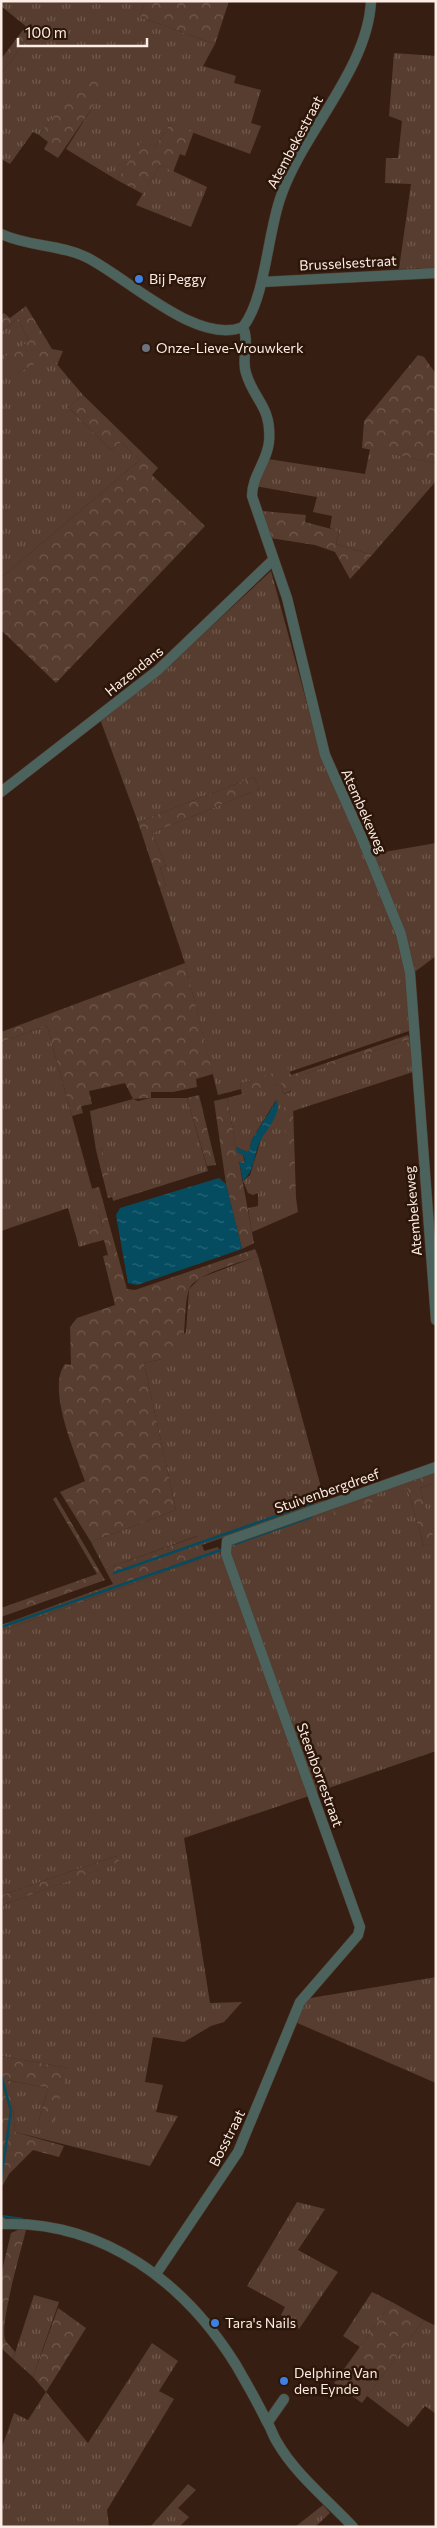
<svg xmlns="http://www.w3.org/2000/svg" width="437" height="2528" font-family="Commissioner,sans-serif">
<defs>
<pattern id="grass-tufts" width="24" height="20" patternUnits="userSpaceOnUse" patternTransform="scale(1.25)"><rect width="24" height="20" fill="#573d2f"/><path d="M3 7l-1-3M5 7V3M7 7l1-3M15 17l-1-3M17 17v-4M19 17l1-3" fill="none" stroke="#70594d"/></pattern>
<pattern id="forest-crowns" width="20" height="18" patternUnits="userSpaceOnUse" patternTransform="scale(1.25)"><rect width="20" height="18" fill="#573d2f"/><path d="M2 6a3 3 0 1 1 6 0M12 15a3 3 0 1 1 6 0" fill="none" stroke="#70594d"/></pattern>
<pattern id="water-ripples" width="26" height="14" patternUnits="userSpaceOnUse" patternTransform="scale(1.25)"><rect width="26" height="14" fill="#054c60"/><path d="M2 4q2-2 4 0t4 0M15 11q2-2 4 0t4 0" fill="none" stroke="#2a6677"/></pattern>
</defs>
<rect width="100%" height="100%" fill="#361f12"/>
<g fill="url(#grass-tufts)">
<polygon points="1,1 145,1 140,17 215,44 203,66 236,76 234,83 261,90 251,123 261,126 250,154 170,124 155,147 143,140 117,180 66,149 101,94 89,72 39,135 33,132 10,164 1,159 1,74 33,32 1,6"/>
<polygon points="394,53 436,56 436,268 399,269 411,184 385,183 386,158 398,158 402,121 389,116"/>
<polygon points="160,165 207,187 191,227 136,205"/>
<polygon points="18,318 29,341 18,373 49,355 83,395 68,407 111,450 121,442 140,460 1,578 1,332"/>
<polygon points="370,449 436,463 436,481 372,555 336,544 339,532 330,528 332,516 313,512 317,497 255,486 268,459 365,474"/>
<polygon points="271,571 322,759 346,809 393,924 406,972 411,1027 409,1031 289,1072 288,1069 240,1084 241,1089 218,1095 185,963 160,889 166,886 160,868 166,866 152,833 259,789 254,777 138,822 100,719 187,649"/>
<polygon points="436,843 436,956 412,974 373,854"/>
<polygon points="47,1026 103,1228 89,1231 92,1243 79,1247 68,1208 1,1231 1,1042"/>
<polygon points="410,1039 413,1072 293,1111 293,1106 287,1198 296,1198 298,1212 252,1232 248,1208 258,1206 258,1193 253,1195 248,1193 243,1181 250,1175 261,1139 272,1122 276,1100 251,1141 250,1149 247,1152 236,1147 227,1098 281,1083 283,1094 291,1092 289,1079"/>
<polygon points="151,1098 187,1098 208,1171 113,1201 102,1148 96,1150 90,1111 133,1099 138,1101"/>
<polygon points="258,1256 325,1502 202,1545 197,1536 105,1569 91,1542 176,1510 144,1363 162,1359 186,1332 189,1289 200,1278"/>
<polygon points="436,1482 436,1751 314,1793 229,1548 230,1545 331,1507 335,1515 372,1502 369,1494 400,1483 407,1488 424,1546 434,1543 420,1488"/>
<polygon points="218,1547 309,1796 184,1838 210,2003 242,2002 224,2022 211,2026 184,2042 153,2037 145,2082 163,2085 156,2112 178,2116 150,2166 15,2132 13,2109 6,2080 48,2088 38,2124 68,2068 1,2056 1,1920 3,1905 119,1862 116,1856 2,1895 1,1631 207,1557 204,1551"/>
<polygon points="436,1977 436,2083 295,2022 305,1999"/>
<polygon points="297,2202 325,2209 298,2250 338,2272 299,2329 281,2315 285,2307 247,2286"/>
<polygon points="372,2292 392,2302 360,2347 343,2336"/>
<polygon points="34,2295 59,2302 33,2377 13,2359"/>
<polygon points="424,2320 436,2326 436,2414 425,2406 408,2427 367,2396"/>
<polygon points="152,2343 178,2361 159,2391 174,2399 107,2510 109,2527 1,2527 1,2450 14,2413 28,2420 46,2392 88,2443"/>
<polygon points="188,2484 196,2490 178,2508 189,2517 179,2527 150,2527"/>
<polygon points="323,2505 330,2513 315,2527 295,2527"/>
</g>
<g fill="url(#forest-crowns)">
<polygon points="145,1 229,1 215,44 140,17"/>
<polygon points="26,26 33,32 1,74 1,59"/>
<polygon points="89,71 102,80 101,95 58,158 44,149 48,142 39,135"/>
<polygon points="170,124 194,131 185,156 180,154 173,172 160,165 143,194 117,180 143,139 155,147"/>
<polygon points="26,306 52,349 63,351 57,365 49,356 18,373 4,357 29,341 18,318 1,332 1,315 4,313 10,318"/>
<polygon points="418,355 424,357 436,374 436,463 362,448 364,421"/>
<polygon points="83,395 158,468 152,475 205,526 56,683 1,630 1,578 140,460 121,442 111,450 68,407"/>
<polygon points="262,511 306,515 305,522 339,531 336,544 372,555 350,579 335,552 315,545 270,538"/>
<polygon points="254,777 259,789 152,833 166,866 160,868 166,886 160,889 138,822"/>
<polygon points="185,963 213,1074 196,1079 197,1087 173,1092 151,1092 151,1098 133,1099 125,1083 89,1091 92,1104 81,1106 83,1113 72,1116 47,1026 1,1042 1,1032"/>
<polygon points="408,1035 410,1039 290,1079 291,1091 283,1094 281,1083 242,1095 240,1084 288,1068 291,1075"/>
<polygon points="199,1095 216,1165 207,1166 187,1098"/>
<polygon points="227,1098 237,1152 243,1155 245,1164 239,1162 254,1243 242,1249 226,1184 214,1101"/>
<polygon points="293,1106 296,1198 287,1198 284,1107"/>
<polygon points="102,1148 113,1197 108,1198 96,1150"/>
<path d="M99,1187L127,1289L135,1290L255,1249L258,1256C242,1262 195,1274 189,1289C184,1303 186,1330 182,1347L162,1359L144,1363L176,1510L91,1542L60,1492L85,1481C76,1455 46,1389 65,1364L71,1365L70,1327L77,1318L115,1305L103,1256L108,1255L104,1240L92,1243L88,1231L103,1227L91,1189Z"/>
<polygon points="436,1471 436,1482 420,1488 435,1543 424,1546 407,1488 403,1489 400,1483"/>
<polygon points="369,1494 373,1502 335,1516 331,1507"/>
<polygon points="56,1497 105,1580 1,1617 1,1608 97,1574 53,1499"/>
<polygon points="198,1536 207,1557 1,1631 1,1625 113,1584 105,1569"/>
<polygon points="116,1856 120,1862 3,1905 1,1920 1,1887 2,1895"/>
<polygon points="1,2056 68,2068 52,2126 38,2124 48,2088 7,2080 13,2109 15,2132 64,2146 59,2157 33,2150 9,2174 3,2185 1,2185"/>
<path d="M18,2230H26C21,2251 0,2321 5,2339C6,2343 12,2348 15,2352L13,2359L1,2348V2275L11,2233Z"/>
<polygon points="392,2302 424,2320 362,2403 334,2383"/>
<polygon points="58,2308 86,2328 46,2392 33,2377"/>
</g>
<g fill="url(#water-ripples)">
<path d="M277,1100C282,1111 268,1129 262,1138C253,1152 257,1167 243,1181L239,1161L243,1164L245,1160L243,1155L237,1152L236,1147L247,1152L250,1149L251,1141Z"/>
<polygon points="219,1178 226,1184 242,1249 137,1285 128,1283 116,1215 120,1208"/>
</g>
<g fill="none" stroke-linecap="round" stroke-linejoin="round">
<g stroke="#054c60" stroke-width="2.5">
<polyline points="235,1544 311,1517"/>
<polyline points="114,1573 313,1503"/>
<polyline points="1,1627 221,1550"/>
<polyline points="1,2075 11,2111 1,2179"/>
<polyline points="1,2216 22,2219"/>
</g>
<defs>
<g id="minor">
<path d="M1,234C29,247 59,244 86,257C127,277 197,346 243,327"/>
<polyline points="262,282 436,273"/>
<path d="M243,327C250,342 241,358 246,373C254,401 272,406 269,442C267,462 252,476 252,496L287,598L325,755L361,836L401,934L410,973L436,1320"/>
<path d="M243,327C266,297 267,234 281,196C303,132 368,69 371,1"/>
<polyline points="1,792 158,670 273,560"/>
<path d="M1,2222L4,2224C104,2221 185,2283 236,2365C247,2384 258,2403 267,2422C271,2428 273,2436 277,2442C296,2475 328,2500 353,2527"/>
<polyline points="156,2274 238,2152 300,2002 358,1935 360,1927 226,1554 227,1541 436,1467"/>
<polyline points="268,2422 284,2399"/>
</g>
</defs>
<use href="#minor" stroke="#523c2f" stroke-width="11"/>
<use href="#minor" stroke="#4b635c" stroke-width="10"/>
</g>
<g fill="#3f7fe0" stroke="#2c1509" stroke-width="2">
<circle cx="139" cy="279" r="5"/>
<circle cx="215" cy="2323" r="5"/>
<circle cx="284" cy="2381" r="5"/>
</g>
<circle fill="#6b7280" stroke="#2c1509" stroke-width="2" cx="146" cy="348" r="5"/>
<g text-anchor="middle" stroke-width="5" stroke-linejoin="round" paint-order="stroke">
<g font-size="14" fill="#fcece3" stroke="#2c1509">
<text transform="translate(295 142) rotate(-62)" y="5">Atembekestraat</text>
<text transform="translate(348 263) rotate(-3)" y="5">Brusselsestraat</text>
<text transform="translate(134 671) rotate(-39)" y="5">Hazendans</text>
<text transform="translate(364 811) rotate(66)" y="5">Atembekeweg</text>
<text transform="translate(413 1211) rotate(-95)" y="5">Atembekeweg</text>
<text transform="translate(327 1491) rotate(-19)" y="5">Stuivenbergdreef</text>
<text transform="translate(320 1775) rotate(70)" y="5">Steenborrestraat</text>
<text transform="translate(227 2138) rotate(-63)" y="5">Bosstraat</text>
</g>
<g font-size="14" fill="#fcece3" stroke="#2c1509" text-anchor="start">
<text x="149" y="284">Bij Peggy</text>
<text x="156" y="353">Onze-Lieve-Vrouwkerk</text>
<text x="225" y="2328">Tara's Nails</text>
<text x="294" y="2378">Delphine Van<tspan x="294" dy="16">den Eynde</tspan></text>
</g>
</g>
<rect width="437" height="2528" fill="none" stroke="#fcece3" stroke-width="5"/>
<path d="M18 38v8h129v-8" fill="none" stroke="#fcece3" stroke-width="2.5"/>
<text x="25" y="38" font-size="15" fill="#fcece3" stroke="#2c1509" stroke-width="4" paint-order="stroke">100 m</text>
</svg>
